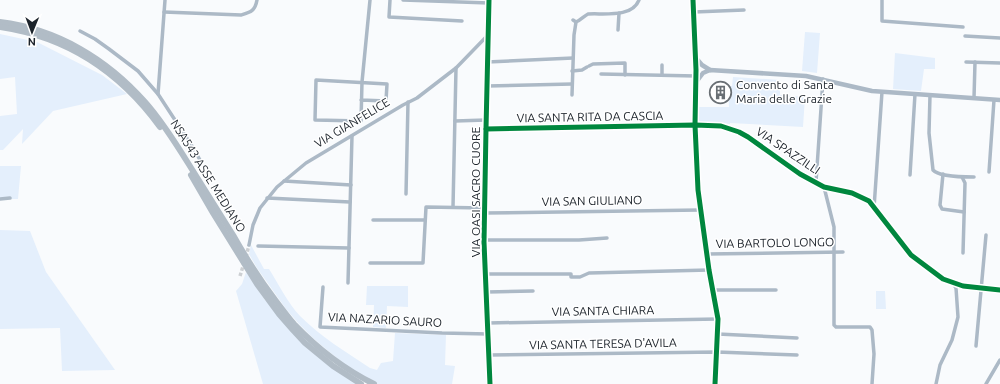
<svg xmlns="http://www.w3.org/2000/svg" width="1000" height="384" font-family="Ubuntu,sans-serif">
<rect width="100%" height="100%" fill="#f9fbfd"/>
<g fill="#e4effc">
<polygon points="805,32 820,33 817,73 802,71"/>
<polygon points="0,34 37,42 102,75 127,94 53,111 22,144 23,129 3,150 0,150 0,116 17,114 15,77 0,79"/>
<polygon points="895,53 935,58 935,69 924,69 921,91 893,89"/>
<polygon points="733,77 780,80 780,95 805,97 803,127 730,123 730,124 698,122 698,107 729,107 728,86 732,86"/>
<polygon points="0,166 21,166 18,199 0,199"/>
<polygon points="0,230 30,231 46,272 115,370 62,371 60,328 0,329"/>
<path d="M251,245L264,269H269C279,285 288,303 300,316C321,337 346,352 370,368L377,370L381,363L393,361L395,333L446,335L445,365L455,366L452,384H368L347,366L327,350L314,339L299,324L286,309L257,268L249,254Z"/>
<polygon points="246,272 265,300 356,384 263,384 236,291 242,284"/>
<polygon points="367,286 408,286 408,307 387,306 386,328 373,327 374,305 366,305"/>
<polygon points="876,291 885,291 886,309 876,309"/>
</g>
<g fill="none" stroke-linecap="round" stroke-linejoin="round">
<g stroke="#cdd0d3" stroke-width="3.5" stroke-dasharray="3.5 2" stroke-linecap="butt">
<polyline points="246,257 249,245"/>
<polyline points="240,276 244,263"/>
</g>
<g stroke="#acb9c6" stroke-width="3.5">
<polyline points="390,0 389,17 462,21"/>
<polyline points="403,0 489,3"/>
<polyline points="882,0 882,21 963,27"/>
<path d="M164,12L241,15C251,12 255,11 257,0"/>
<polyline points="694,12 744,10"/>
<path d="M573,20L576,22C581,20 584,16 588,14C604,13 632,18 639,0"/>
<polyline points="618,30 619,13"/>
<polyline points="80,31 95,39 109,49 138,71 158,94 192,146 200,160"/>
<polyline points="965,36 1000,38"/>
<polyline points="487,62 573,58"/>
<polyline points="966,62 1000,63"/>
<polyline points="589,66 593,64 625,63 625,75"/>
<polyline points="572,71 582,70 587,67"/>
<polyline points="601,74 696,76"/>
<polyline points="662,75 662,65"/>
<polyline points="487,86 572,84"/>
<polyline points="158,94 165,0"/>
<polyline points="572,95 574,35 576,22"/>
<path d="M930,95L929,133L933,170C939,177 964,177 974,177"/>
<polyline points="974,98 975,62"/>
<polyline points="361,100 386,101 387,84 316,80 315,120 361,121 362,82 370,0"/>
<polyline points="455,121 486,120"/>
<polyline points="989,172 994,100"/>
<polyline points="943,174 940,205 942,209 964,212"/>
<polyline points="910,175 915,94"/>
<polyline points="962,177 965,183 963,253"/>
<polyline points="284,181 351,185"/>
<polyline points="816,182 823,79"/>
<polyline points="824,187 834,227 834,325 836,327 870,327 872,330 874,354 872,384"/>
<polyline points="406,194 408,102"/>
<polyline points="267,198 350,202"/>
<polyline points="0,199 10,198"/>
<polyline points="453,207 456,68"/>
<polyline points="874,208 882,92"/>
<polyline points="484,213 700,210"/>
<polyline points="373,220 425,220"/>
<polyline points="484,240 579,240 607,238"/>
<polyline points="249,245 253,225 260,208 277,187 306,163 403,105 417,98 456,68 488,35"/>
<polyline points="258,246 349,248"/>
<polyline points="707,254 843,252"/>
<polyline points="370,263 423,263 426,207 484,208"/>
<polyline points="486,274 571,274 571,277 580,277 589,273 709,270"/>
<polyline points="348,283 352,136"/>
<polyline points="323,287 320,327 442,333 488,334"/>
<polyline points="712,290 776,290"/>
<polyline points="487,292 533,291"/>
<polyline points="488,323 718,319"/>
<polyline points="718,334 797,338"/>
<polyline points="976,346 986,235"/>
<polyline points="489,355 717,352 797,355"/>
<polyline points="715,384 718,319 709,270 700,210 698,190 695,125 721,126 739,132 748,137 800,174 824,187 852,193 869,201 911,255 943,279 963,286 1000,290"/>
<polyline points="936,384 940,365 952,340 958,317 956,288 952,282"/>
<polyline points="986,384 1000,360"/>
</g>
<g stroke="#acb9c6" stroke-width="4.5">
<polyline points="489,0 486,129 484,242 490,384"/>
<polyline points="696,58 702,65 710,70"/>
<polyline points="697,81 703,73 710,70 806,76 872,91 1000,100"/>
<polyline points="486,129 695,125 696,70 693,0"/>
</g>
<g stroke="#b1bcc6" stroke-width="6">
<path d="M0,22C57,29 107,59 145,102C161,120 175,142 188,163C203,187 218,211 233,235C246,258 260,280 276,301C282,309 288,317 294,324C317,348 344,369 374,384"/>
<path d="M0,27C68,37 120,72 160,127"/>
<polyline points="191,175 213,213 257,284 279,314 293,330 305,343 333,366 361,384"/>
</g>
<defs>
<g id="cycleway">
<polyline points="489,0 486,129 484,242 490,384"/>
<polyline points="693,0 696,70 695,125 698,190 709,270 718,319 715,384"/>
<polyline points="486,129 695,125 721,126 739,132 748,137 800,174 824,187 852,193 869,201 911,255 943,279 963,286 1000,290"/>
</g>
</defs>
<use href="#cycleway" stroke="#fff" stroke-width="8"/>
<use href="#cycleway" stroke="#00873e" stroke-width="5"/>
</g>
<defs>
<symbol id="building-ring" viewBox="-11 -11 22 22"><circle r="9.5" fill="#fff" stroke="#696f74" stroke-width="1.5"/><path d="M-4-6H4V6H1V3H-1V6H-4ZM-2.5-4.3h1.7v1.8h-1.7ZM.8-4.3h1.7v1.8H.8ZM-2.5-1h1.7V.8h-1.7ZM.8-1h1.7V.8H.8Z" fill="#696f74"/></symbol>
</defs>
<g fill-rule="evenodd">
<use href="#building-ring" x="708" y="80" width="25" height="25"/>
</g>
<g text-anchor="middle" stroke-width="3" stroke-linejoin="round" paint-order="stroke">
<g font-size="12" fill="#1c232b" stroke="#fff" text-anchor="start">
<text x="736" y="89">Convento di Santa<tspan x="736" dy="14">Maria delle Grazie</tspan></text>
</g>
<g font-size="12" fill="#1c232b" stroke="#fff">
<text transform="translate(590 117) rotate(-1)" y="4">VIA SANTA RITA DA CASCIA</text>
<text transform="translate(352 123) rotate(-31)" y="4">VIA GIANFELICE</text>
<text transform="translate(788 151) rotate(34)" y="4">VIA SPAZZILLI</text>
<text transform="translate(208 176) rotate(58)" y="4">NSA543 ASSE MEDIANO</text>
<text transform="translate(476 192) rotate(-90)" y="4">VIA OASI SACRO CUORE</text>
<text transform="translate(592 201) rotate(-1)" y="4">VIA SAN GIULIANO</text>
<text transform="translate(775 243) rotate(-1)" y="4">VIA BARTOLO LONGO</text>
<text transform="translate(603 311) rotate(-1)" y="4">VIA SANTA CHIARA</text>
<text transform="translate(385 320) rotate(3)" y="4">VIA NAZARIO SAURO</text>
<text transform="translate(603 344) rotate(-1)" y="4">VIA SANTA TERESA D'AVILA</text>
</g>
</g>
<g transform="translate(32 32) rotate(181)" stroke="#ffffff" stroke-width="3" paint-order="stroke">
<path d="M0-3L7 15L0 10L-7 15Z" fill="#1c232b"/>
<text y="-6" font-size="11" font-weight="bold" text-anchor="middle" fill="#1c232b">N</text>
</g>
</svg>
